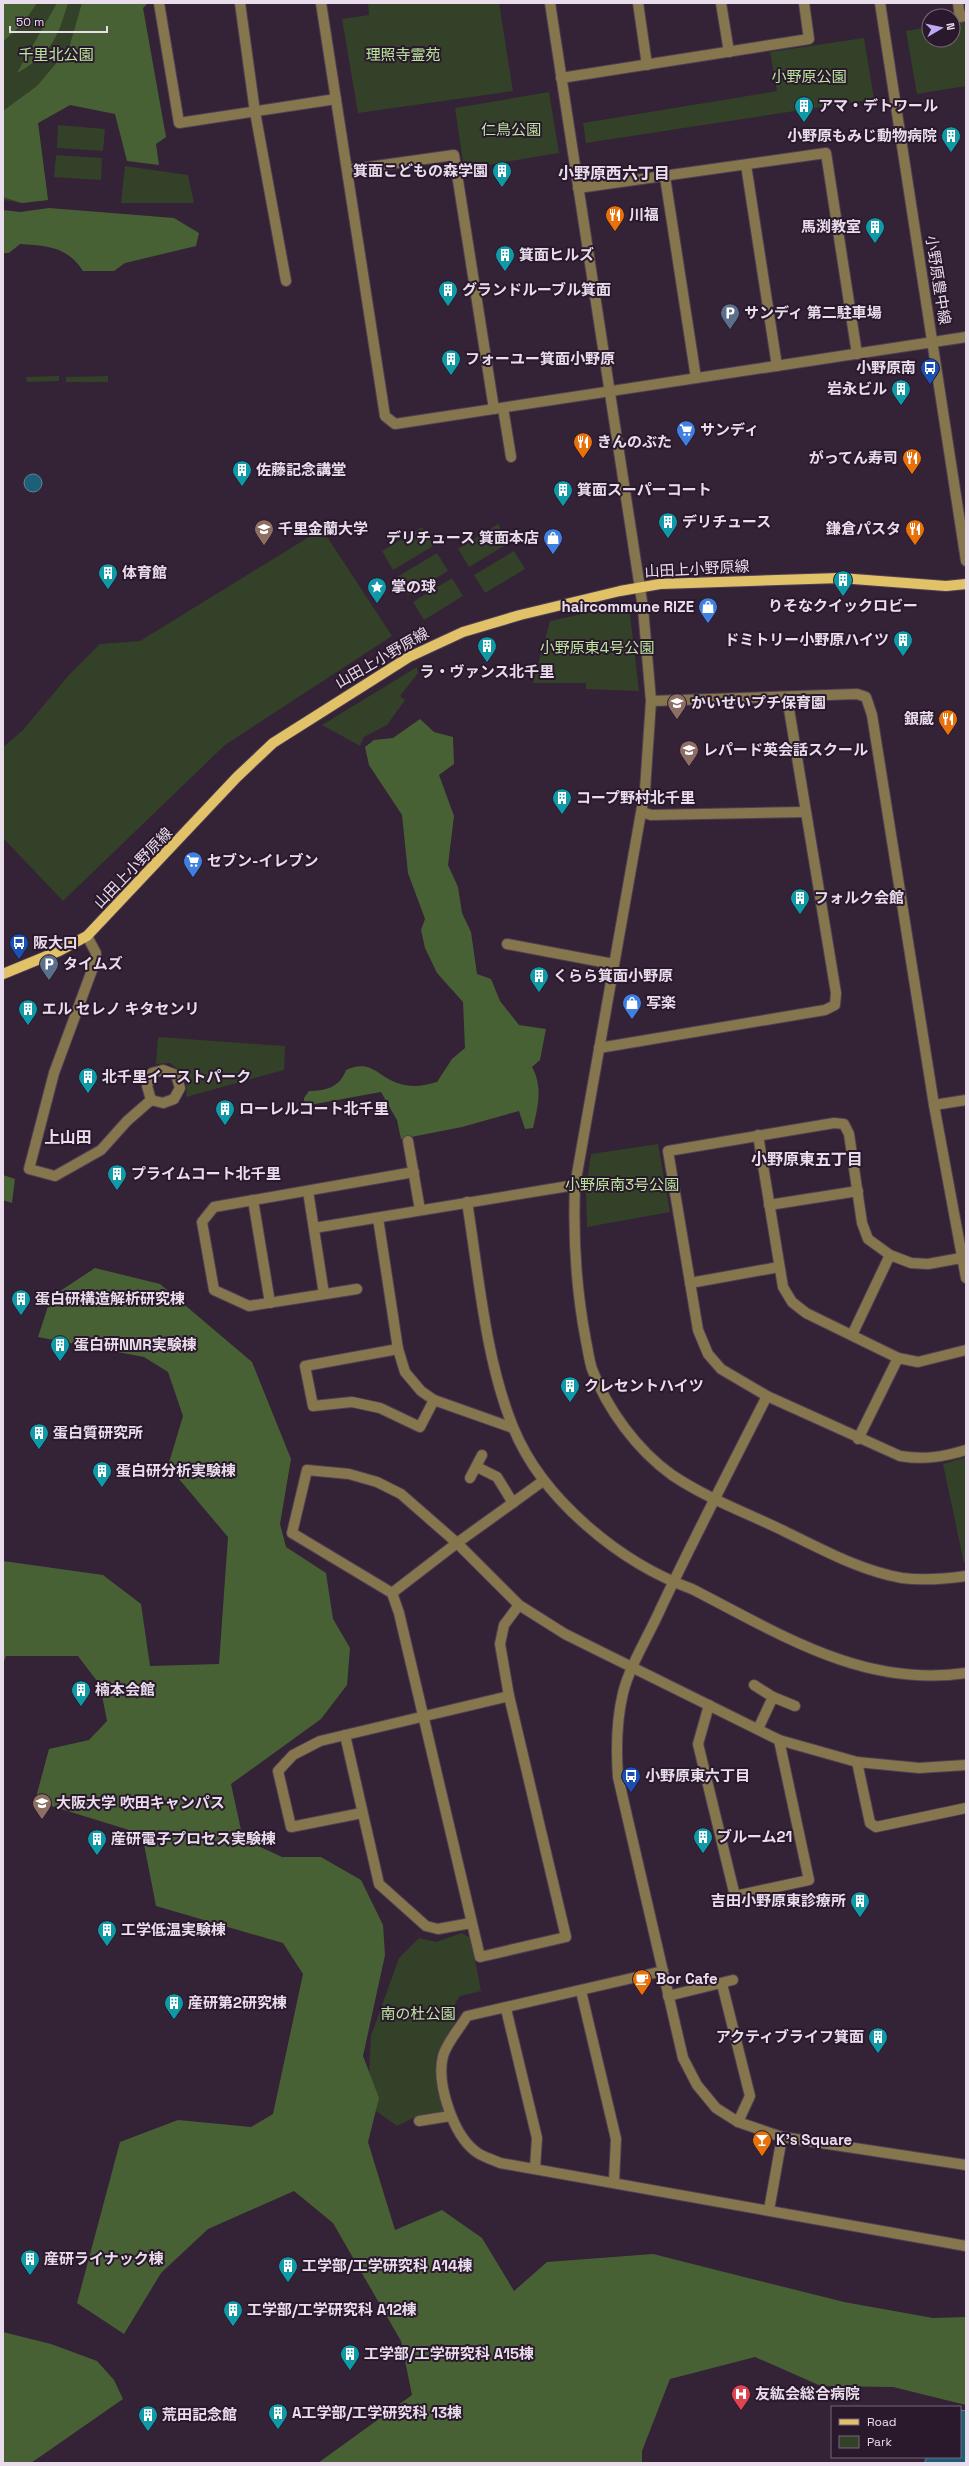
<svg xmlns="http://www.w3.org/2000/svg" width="969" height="2466" font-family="'Space Grotesk','Noto Sans JP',sans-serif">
<rect width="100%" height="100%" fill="#342237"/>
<g fill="#324127">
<polygon points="3,3 125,3 70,105 38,123 48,200 22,203 3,200"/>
<polygon points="368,3 499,3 513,91 358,113 342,19 369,15"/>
<polygon points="965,22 966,86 917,94 906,31 929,27 929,40 953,40 953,24"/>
<polygon points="864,38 874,99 586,143 583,123 777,91 770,52"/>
<polygon points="549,92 559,153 464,169 455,108"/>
<polygon points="58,125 105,129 103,151 57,148"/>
<polygon points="56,155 102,158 101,180 54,177"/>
<polygon points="125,166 188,175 194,203 121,203"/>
<polygon points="59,376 59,381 27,382 26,377"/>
<polygon points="108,376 108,382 66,382 66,377"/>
<polygon points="498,524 509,543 469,567 458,549"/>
<polygon points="422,527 433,546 393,570 382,551"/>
<polygon points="322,529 392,636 225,745 63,901 3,838 3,747 23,730 68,676 100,644 140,641"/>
<polygon points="514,551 525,569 485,593 474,575"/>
<polygon points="437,553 448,571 408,595 397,577"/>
<polygon points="452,578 463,596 424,620 413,602"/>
<polygon points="618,606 630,614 639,691 586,689 586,683 533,683 550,621"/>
<polygon points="417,667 418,673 400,696 405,700 387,725 364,737 360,746 322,725"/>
<path d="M158,1037L285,1046L284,1070L186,1097C188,1078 184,1074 170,1063L156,1064Z"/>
<polygon points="658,1144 670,1212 587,1227 586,1190 591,1154"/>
<polygon points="966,1457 966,1562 964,1563 943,1464"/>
<polygon points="462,1933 471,1938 481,1991 460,1996 455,2004 457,2021 438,2054 436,2072 445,2112 413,2118 397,2126 372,2108 369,2072 371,2036 399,1958 419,1938 436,1942"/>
</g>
<g fill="#486134">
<polygon points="3,3 37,3 24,22 3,42"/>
<path d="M57,3H68C57,39 51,54 17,73Z"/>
<polygon points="82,3 148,3 143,8 166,137 156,144 159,165 127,161 115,114 70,105 38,123 48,200 22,203 3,197 3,111 37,86 69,48"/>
<path d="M49,208L174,218L199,233L196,246L125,263L114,271H83C67,246 47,246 20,244L9,253H3V210L20,212Z"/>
<path d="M420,719L434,732L453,737L454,764L439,775L454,816L448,865L458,887L462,913L471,932L477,974L491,979L500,1001L519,1025L546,1029L540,1060L532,1067C543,1087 538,1106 533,1128L525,1129L519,1111L462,1127L401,1139L397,1120L381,1092L304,1106V1098L309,1091C326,1091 340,1087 346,1070C371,1059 376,1075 397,1083C411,1088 424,1086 437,1082L452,1059L465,1048L463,1002L437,973L425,948L421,930L425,919L408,873L402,815L369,765L365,747L374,740L393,738Z"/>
<polygon points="3,1175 15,1179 12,1203 3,1200"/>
<polygon points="95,1268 160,1284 252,1362 291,1459 280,1524 286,1547 326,1573 333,1619 350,1648 347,1685 321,1719 231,1784 243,1839 282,1857 321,1857 361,1880 383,1925 385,1955 363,2056 379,2098 368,2142 395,2230 442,2210 482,2238 514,2291 547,2262 653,2254 844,2302 933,2318 966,2317 966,2405 893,2387 821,2386 755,2357 670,2379 642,2451 642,2463 318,2463 412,2395 401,2341 333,2223 294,2191 208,2229 161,2273 124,2334 77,2303 120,2142 178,2120 251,2127 273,2114 303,1974 283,1943 156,1906 142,1834 35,1801 49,1749 89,1740 107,1721 100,1685 78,1656 6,1656 3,1664 3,1561 103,1575 141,1604 150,1666 219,1664 228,1537 168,1466 183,1416 168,1372 144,1357 38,1337 51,1297"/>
<polygon points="3,2332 51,2344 97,2361 114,2380 123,2399 31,2463 3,2463"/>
</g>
<g fill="#1c5f77" stroke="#5a859a">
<circle cx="33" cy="483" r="9"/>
<polygon points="960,2410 966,2411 966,2463 924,2463 927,2457 960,2457"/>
</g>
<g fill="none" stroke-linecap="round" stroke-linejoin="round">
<defs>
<g id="minor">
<polyline points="159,3 179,123 336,99"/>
<polyline points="240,3 255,112 286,281"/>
<polyline points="321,3 385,416 395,424 966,337"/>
<path d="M550,3L643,608L651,701L645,790L575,1185C573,1237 576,1289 586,1341C588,1350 589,1360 592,1369C607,1409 637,1450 672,1475C706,1498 747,1513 784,1531C821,1549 861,1571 902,1578C924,1581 945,1579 966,1576"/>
<polyline points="638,3 647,65"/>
<polyline points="721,3 729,52"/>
<polyline points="880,3 966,561"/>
<polyline points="958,3 960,17 966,16"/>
<polyline points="561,78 809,39 804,3"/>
<polyline points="746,165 777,366"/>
<polyline points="347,170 454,155 494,409"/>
<polyline points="665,177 696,378"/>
<polyline points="578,188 826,153 857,354"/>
<polyline points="503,408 511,457"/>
<polyline points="651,701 857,694 866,697 872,715 934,1105 966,1278"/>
<polyline points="642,812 651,815 805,812"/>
<polyline points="87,936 96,953 95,962 54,1073 29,1169 55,1176 101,1150 127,1121 151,1100"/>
<polyline points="507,944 613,964"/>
<polyline points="599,1048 825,1010 835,1005 836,993 787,697"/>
<polygon points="163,1070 176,1075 180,1088 174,1099 163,1103 151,1100 147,1086 152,1073"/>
<polyline points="934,1105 966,1100"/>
<polyline points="758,1135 783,1287 792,1302 806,1313 898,1358"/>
<polyline points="408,1141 420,1210"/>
<polyline points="308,1191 324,1294"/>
<polyline points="253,1200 270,1303"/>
<path d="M467,1202C479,1276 485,1358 513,1427C542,1499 620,1563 692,1589C780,1634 863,1688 966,1673"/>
<polyline points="769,1205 858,1191"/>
<polyline points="378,1218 398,1349 405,1372 421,1391 434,1400 513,1428"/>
<polyline points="314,1228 575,1185"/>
<path d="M961,1258L928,1264L911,1263L890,1255L868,1239L862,1223L849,1134L844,1124L834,1123L668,1151L698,1330L708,1354L721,1369L767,1396L900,1456C924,1460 943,1457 966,1450"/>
<polyline points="690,1283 779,1267"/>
<polyline points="357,1289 249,1306 214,1290 202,1222 214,1207 414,1172"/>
<polyline points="852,1335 890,1255"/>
<polyline points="398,1349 305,1366 313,1406 352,1402 380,1408 420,1427 434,1400"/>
<path d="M767,1396C731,1467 694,1538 660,1610C648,1637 630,1665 623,1693C616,1722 616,1749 618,1777L683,2058L697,2085L716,2108L738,2122L782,2137L966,2165"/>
<polyline points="858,1439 898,1358 918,1362 966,1350"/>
<polyline points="477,1467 497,1477 513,1503"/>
<polyline points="470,1478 482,1455"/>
<polyline points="392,1593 457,1543 543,1481"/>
<polyline points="519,1605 504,1625 500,1644 509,1696 566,1937 480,1957 399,1613 392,1593 292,1533 307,1470 349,1474 377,1482 401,1494 457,1543 519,1605 565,1634 779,1740 857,1762 919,1768 966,1765"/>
<polyline points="754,1685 773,1697 795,1706"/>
<polyline points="709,1705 698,1744 735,1896 809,1880 779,1740"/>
<polyline points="758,1729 773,1697"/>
<polyline points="345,1735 379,1884 426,1926 438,1929 471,1923"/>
<polyline points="857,1762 870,1823 876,1827 966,1808"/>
<polyline points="362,1813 291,1827 278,1771 293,1755 320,1741 509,1696"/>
<path d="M663,1971L467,2016C460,2028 447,2042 443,2056C436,2083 453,2134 475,2151C482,2157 492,2159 500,2163L966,2246"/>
<polyline points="722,1984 750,2096 738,2122"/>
<polyline points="581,1991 616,2139 614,2182"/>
<polyline points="668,1996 733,1980"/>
<polyline points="506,2009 537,2138 535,2168"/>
<polyline points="419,2121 450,2116"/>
<polyline points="769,2210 782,2137"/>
</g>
<polyline id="major" points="3,974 59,951 87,936 237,777 273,743 409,657 463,632 520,615 620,591 660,584 840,578 946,586 966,584"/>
</defs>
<use href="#minor" stroke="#514054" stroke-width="12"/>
<use href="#major" stroke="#514054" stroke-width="12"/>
<use href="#minor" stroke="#85764d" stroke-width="10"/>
<use href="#major" stroke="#e2c268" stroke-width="10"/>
</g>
<defs>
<symbol id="building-pin" viewBox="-11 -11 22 30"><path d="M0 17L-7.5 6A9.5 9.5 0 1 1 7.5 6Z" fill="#0f9aa8" stroke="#2a192d"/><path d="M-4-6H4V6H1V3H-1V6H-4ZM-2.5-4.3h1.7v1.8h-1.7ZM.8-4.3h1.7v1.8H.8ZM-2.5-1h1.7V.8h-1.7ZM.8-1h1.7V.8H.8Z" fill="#fff"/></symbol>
<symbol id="restaurant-pin" viewBox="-11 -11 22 30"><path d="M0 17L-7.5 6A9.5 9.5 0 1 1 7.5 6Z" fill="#e8710a" stroke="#2a192d"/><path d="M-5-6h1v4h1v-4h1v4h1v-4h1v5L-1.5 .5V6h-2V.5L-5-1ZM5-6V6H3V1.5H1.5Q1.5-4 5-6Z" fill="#fff"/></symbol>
<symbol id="parking-pin" viewBox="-11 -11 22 30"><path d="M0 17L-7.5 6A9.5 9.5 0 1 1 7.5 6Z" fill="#5c6f8a" stroke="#2a192d"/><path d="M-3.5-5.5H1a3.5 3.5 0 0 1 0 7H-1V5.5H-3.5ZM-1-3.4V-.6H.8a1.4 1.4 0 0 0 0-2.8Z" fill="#fff"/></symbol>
<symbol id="bus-pin" viewBox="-11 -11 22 30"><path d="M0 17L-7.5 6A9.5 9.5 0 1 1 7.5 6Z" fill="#1a4fb4" stroke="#2a192d"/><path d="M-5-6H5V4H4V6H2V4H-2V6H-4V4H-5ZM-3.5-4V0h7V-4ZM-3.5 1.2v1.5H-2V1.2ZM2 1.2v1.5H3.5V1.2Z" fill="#fff"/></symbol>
<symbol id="supermarket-pin" viewBox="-11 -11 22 30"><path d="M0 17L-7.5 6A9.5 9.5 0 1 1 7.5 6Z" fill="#3f7fe0" stroke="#2a192d"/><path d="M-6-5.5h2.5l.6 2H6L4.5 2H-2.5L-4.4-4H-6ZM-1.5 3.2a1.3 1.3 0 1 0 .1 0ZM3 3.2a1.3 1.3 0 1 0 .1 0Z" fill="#fff"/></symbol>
<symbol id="university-pin" viewBox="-11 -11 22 30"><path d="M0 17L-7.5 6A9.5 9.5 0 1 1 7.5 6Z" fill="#8d6e63" stroke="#2a192d"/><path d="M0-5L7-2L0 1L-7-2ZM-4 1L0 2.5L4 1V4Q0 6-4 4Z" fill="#fff"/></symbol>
<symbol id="shop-pin" viewBox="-11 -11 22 30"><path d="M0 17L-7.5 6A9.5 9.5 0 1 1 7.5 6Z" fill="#3f7fe0" stroke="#2a192d"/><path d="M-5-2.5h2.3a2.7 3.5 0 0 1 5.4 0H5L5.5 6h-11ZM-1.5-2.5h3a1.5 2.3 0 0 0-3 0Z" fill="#fff"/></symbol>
<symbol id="sight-pin" viewBox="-11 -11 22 30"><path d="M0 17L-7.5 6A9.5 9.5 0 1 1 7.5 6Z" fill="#0f9aa8" stroke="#2a192d"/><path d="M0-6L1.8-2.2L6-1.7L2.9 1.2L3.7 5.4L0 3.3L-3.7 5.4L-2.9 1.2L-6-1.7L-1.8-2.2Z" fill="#fff"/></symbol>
<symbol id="school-pin" viewBox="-11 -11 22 30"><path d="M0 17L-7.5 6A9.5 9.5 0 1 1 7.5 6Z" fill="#8d6e63" stroke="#2a192d"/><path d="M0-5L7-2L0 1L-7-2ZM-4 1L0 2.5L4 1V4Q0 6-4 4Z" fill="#fff"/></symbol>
<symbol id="cafe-pin" viewBox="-11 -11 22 30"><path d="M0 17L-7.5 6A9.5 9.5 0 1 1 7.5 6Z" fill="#e8710a" stroke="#2a192d"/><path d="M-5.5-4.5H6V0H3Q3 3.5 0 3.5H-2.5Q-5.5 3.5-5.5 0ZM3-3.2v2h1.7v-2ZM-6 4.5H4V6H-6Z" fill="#fff"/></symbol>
<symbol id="bar-pin" viewBox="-11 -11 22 30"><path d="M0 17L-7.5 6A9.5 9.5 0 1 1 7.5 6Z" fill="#e8710a" stroke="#2a192d"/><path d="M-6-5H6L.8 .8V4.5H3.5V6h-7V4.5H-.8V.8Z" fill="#fff"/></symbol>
<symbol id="hospital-pin" viewBox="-11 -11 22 30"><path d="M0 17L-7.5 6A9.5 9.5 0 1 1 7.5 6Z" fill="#e0444e" stroke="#2a192d"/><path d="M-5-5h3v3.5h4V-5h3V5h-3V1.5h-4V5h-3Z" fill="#fff"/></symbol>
</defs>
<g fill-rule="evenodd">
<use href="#building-pin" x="793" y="95" width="22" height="30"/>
<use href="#building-pin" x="940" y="125" width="22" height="30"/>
<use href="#building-pin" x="491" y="160" width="22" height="30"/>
<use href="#restaurant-pin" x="604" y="204" width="22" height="30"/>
<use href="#building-pin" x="864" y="216" width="22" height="30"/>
<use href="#building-pin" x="494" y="244" width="22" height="30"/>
<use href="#building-pin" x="437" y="279" width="22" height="30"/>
<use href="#parking-pin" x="719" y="302" width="22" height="30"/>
<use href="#building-pin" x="440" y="348" width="22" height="30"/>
<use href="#bus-pin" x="919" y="357" width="22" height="30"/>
<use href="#building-pin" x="890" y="378" width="22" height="30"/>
<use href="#supermarket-pin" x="675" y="419" width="22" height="30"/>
<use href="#restaurant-pin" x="572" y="431" width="22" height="30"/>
<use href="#restaurant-pin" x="901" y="447" width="22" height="30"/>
<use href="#building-pin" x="231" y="459" width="22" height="30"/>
<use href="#building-pin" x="552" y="479" width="22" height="30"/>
<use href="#building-pin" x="657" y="511" width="22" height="30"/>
<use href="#university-pin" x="253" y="518" width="22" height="30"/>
<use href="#restaurant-pin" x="904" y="518" width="22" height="30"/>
<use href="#shop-pin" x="542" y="527" width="22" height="30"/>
<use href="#building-pin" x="97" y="562" width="22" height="30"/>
<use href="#building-pin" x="832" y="569" width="22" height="30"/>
<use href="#sight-pin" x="366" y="576" width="22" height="30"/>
<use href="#shop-pin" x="697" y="596" width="22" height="30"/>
<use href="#building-pin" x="892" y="629" width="22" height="30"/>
<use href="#building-pin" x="476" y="635" width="22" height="30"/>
<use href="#school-pin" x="666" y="692" width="22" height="30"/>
<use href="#restaurant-pin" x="937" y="708" width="22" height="30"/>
<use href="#school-pin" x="678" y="739" width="22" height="30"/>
<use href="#building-pin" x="551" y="787" width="22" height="30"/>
<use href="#supermarket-pin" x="182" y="850" width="22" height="30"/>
<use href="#building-pin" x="789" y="887" width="22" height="30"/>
<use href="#bus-pin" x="8" y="932" width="22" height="30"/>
<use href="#parking-pin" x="38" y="953" width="22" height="30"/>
<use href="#building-pin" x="528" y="965" width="22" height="30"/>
<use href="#shop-pin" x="621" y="992" width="22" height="30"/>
<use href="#building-pin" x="17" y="998" width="22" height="30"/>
<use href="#building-pin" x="77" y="1066" width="22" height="30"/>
<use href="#building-pin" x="214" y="1098" width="22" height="30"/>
<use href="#building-pin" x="106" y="1163" width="22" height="30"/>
<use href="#building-pin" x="10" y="1288" width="22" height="30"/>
<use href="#building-pin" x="49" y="1334" width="22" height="30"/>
<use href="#building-pin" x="559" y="1375" width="22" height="30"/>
<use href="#building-pin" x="28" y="1422" width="22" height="30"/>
<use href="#building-pin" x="91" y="1460" width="22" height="30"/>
<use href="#building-pin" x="70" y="1679" width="22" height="30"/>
<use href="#bus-pin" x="620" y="1765" width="22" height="30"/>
<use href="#university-pin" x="31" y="1792" width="22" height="30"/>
<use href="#building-pin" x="692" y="1826" width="22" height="30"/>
<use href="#building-pin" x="86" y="1828" width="22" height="30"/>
<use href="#building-pin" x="849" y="1890" width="22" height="30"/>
<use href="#building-pin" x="96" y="1919" width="22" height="30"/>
<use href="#cafe-pin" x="631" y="1968" width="22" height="30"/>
<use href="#building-pin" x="163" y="1992" width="22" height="30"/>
<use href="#building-pin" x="867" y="2026" width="22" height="30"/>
<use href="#bar-pin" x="751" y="2129" width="22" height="30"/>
<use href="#building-pin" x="19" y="2248" width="22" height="30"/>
<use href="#building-pin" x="277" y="2255" width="22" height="30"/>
<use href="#building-pin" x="222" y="2299" width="22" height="30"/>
<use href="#building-pin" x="339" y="2343" width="22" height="30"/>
<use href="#hospital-pin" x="730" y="2383" width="22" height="30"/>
<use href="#building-pin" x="267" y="2402" width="22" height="30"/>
<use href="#building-pin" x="137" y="2404" width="22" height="30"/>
</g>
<g text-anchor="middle" stroke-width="4" stroke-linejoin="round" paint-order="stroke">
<g font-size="15" fill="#bce69e" stroke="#2a192d">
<text x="56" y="60">千里北公園</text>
<text x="403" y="60">理照寺霊苑</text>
<text x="809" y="82">小野原公園</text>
<text x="511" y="135">仁鳥公園</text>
<text x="597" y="653">小野原東4号公園</text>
<text x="622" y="1190">小野原南3号公園</text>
<text x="418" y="2019">南の杜公園</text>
</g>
<g font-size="15" font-weight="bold" fill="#e9ddeb" stroke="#2a192d" text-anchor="start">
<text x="818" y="111">アマ・デトワール</text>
<text x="937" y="141" text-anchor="end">小野原もみじ動物病院</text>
<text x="488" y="176" text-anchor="end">箕面こどもの森学園</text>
<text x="629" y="220">川福</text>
<text x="861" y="232" text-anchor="end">馬渕教室</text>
<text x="519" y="260">箕面ヒルズ</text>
<text x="462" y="295">グランドルーブル箕面</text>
<text x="744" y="318">サンディ 第二駐車場</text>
<text x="465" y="364">フォーユー箕面小野原</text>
<text x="916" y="373" text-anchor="end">小野原南</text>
<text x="887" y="394" text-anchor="end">岩永ビル</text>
<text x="700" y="435">サンディ</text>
<text x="597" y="447">きんのぶた</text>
<text x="898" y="463" text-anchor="end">がってん寿司</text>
<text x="256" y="475">佐藤記念講堂</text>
<text x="577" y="495">箕面スーパーコート</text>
<text x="682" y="527">デリチュース</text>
<text x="278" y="534">千里金蘭大学</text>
<text x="901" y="534" text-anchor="end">鎌倉パスタ</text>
<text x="539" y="543" text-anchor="end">デリチュース 箕面本店</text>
<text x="122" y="578">体育館</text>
<text x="391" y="592">掌の球</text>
<text x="843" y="611" text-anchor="middle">りそなクイックロビー</text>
<text x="694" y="612" text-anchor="end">haircommune RIZE</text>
<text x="889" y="645" text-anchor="end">ドミトリー小野原ハイツ</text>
<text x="487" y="677" text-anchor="middle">ラ・ヴァンス北千里</text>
<text x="691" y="708">かいせいプチ保育園</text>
<text x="934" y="724" text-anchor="end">銀蔵</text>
<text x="703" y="755">レパード英会話スクール</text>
<text x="576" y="803">コープ野村北千里</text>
<text x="207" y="866">セブン-イレブン</text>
<text x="814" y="903">フォルク会館</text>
<text x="33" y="948">阪大口</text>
<text x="63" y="969">タイムズ</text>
<text x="553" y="981">くらら箕面小野原</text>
<text x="646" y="1008">写楽</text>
<text x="42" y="1014">エル セレノ キタセンリ</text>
<text x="102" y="1082">北千里イーストパーク</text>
<text x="239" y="1114">ローレルコート北千里</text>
<text x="131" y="1179">プライムコート北千里</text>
<text x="35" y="1304">蛋白研構造解析研究棟</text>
<text x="74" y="1350">蛋白研NMR実験棟</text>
<text x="584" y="1391">クレセントハイツ</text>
<text x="53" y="1438">蛋白質研究所</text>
<text x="116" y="1476">蛋白研分析実験棟</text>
<text x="95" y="1695">楠本会館</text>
<text x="645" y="1781">小野原東六丁目</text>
<text x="56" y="1808">大阪大学 吹田キャンパス</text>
<text x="717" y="1842">ブルーム21</text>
<text x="111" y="1844">産研電子プロセス実験棟</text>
<text x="846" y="1906" text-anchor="end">吉田小野原東診療所</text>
<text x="121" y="1935">工学低温実験棟</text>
<text x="656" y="1984">Bor Cafe</text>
<text x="188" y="2008">産研第2研究棟</text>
<text x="864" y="2042" text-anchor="end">アクティブライフ箕面</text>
<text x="776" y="2145">K's Square</text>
<text x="44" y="2264">産研ライナック棟</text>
<text x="302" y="2271">工学部/工学研究科 A14棟</text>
<text x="247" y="2315">工学部/工学研究科 A12棟</text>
<text x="364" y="2359">工学部/工学研究科 A15棟</text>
<text x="755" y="2399">友紘会総合病院</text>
<text x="292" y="2418">A工学部/工学研究科 13棟</text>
<text x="162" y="2420">荒田記念館</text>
</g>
<g font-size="15" fill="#e9ddeb" stroke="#2a192d">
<text transform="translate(938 280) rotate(81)" y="5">小野原豊中線</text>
<text transform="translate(697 569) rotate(-3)" y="5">山田上小野原線</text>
<text transform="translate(382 658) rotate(-30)" y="5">山田上小野原線</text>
<text transform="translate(133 868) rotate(-46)" y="5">山田上小野原線</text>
</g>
<g font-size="16" font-weight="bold" fill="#e9ddeb" stroke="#2a192d">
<text x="614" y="179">小野原西六丁目</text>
<text x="68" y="1143">上山田</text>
<text x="807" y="1165">小野原東五丁目</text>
</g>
</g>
<rect width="969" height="2466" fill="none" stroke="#e9ddeb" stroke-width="8"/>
<rect x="831" y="2406" width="130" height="52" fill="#2a192d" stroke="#766779"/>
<rect x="839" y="2419" width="20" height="6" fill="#e2c268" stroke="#766779"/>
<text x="867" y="2426" font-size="12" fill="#e9ddeb">Road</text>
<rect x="839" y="2436" width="20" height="12" fill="#324127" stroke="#766779"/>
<text x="867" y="2446" font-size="12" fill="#e9ddeb">Park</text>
<g transform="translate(941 28) rotate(81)"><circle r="19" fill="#2a192d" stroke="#766779"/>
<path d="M0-3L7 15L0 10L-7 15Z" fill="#bea9f5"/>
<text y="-6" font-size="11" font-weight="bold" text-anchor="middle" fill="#e9ddeb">N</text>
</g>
<path d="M10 26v6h97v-6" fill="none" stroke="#e9ddeb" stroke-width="2"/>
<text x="16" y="26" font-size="12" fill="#e9ddeb" stroke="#2a192d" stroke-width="3" paint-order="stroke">50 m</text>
</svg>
